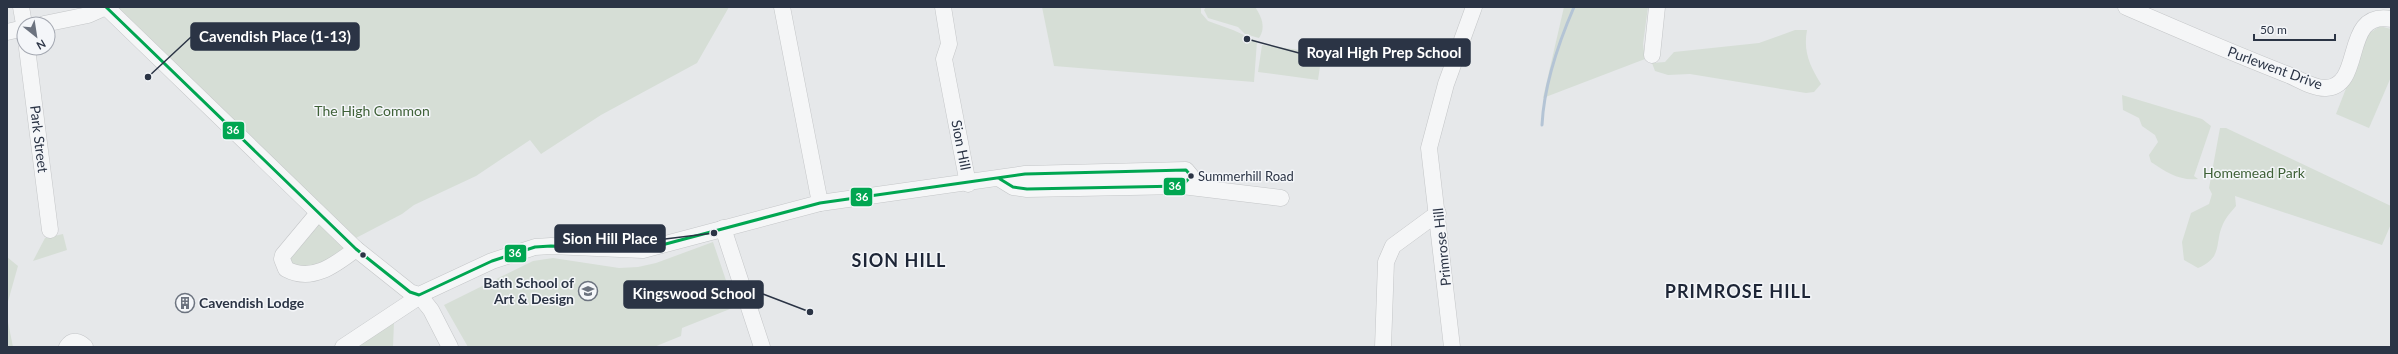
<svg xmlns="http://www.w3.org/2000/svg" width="2398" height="354" font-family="Lato,sans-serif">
<rect width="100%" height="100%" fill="#e6e8ea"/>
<g fill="#d6ded6">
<polygon points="117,7 729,7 697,63 601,115 541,154 530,140 476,176 414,205 402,214 354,239"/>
<polygon points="1042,7 1201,7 1201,13 1208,21 1233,30 1257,41 1254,82 1054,66"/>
<path d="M1206,7H1255C1262,17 1266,28 1259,38L1245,34L1238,27L1208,18L1204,10Z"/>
<polygon points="1564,7 1648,7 1643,44 1645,59 1543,98"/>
<polygon points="2380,26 2391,29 2391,77 2369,128 2336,114 2367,35"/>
<path d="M1795,30H1807C1803,52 1810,66 1821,84L1814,92L1806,93L1690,74L1668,75L1655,71L1652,63L1665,62L1674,52L1759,43Z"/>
<polygon points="1262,45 1322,53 1318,80 1258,72"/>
<path d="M2122,95L2202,119L2211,126L2194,176L2198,179C2179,181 2166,172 2151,162L2149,155L2158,142L2155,135L2142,126L2139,118L2123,110Z"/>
<path d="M2220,128H2226L2391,206V224L2382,245L2235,196L2236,206C2232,211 2226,217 2223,224C2214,243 2224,257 2198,268L2184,260L2182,242L2191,213L2209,204L2212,194L2209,188Z"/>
<path d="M318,223L344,247C338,270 312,267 293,267L288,257Z"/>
<polygon points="63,234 67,250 33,261 45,238"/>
<polygon points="713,242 735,307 682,328 681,336 654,347 468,347 444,305 533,261 553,258 619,268 638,267 656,263"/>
<polygon points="7,257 18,266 7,305"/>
<polygon points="7,317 13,347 7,347"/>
<polygon points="394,322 393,347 354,347"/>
</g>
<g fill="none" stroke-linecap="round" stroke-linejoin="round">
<path stroke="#b4c4d5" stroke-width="3" d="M1542,125C1544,84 1558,44 1574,7"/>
<defs>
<g id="minor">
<polyline points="21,7 24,24"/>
<polyline points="106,7 356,249 410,292 419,295 492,261 535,247 551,246 643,250 820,203 1025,174 1186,170 1191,176 1182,186 1027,189 1013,187 1000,179"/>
<polyline points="782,7 820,203"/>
<polyline points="943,7 949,44 944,59 968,184"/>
<path d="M2126,7C2179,30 2232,53 2286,74C2297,78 2314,89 2326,88C2365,86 2341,10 2391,19"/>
<polyline points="44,24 88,15 106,7"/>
<polyline points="7,32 24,28"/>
<polyline points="27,48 50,230"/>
<polyline points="1652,55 1657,7"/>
<polyline points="1182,186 1281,198"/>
<path d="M318,213L283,255L282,259L286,269C312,283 335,265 356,249"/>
<polyline points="723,228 762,347"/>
<polyline points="419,295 431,310 450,347"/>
<path d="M67,347C72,339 79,341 85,347"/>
<polyline points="343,347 414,300 414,294"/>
<polyline points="1383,347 1386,262 1393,246 1438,213"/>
<polyline points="1452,347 1429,148 1446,84 1474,7"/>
</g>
</defs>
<use href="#minor" stroke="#c4c6c8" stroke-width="17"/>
<use href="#minor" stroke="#f5f6f7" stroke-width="16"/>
<defs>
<polyline id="bus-1" points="106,7 356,249 410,292 419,295 492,261 535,247 551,246 643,250 820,203 1025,174 1186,170 1191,176 1182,186 1027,189 1013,187 1000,179"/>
</defs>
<use href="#bus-1" stroke="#f4f6f9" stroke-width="6"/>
<use href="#bus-1" stroke="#00a651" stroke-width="3"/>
</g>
<defs>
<symbol id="university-ring" viewBox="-11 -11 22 22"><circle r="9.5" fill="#f4f6f9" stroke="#6c737f" stroke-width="1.5"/><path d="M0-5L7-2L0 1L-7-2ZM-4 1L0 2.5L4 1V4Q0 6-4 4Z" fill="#6c737f"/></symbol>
<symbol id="building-ring" viewBox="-11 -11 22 22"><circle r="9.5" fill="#f4f6f9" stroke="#6c737f" stroke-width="1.5"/><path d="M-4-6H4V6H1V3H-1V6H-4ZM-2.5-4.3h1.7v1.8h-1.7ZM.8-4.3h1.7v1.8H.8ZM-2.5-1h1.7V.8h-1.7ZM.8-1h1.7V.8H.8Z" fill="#6c737f"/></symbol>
</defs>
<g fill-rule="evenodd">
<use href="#university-ring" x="577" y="280" width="22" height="22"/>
<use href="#building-ring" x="174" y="292" width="22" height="22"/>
</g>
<g fill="#2b3445" stroke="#f4f6f9" stroke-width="1.5">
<circle cx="1191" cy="176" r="3.5"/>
<circle cx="363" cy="255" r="3.5"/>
</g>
<g text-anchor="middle" stroke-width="3" stroke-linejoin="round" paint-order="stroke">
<g font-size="13" fill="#2b3445" stroke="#f4f6f9" text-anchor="start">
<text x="1198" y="181">Summerhill Road</text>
</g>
<g font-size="14" fill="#2b3445" stroke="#f4f6f9">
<text transform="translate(2275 68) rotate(20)" y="5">Purlewent Drive</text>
<text transform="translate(39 139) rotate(83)" y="5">Park Street</text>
<text transform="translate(961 145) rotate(79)" y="5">Sion Hill</text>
<text transform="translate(1442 247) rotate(-96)" y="5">Primrose Hill</text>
</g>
<g font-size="14" fill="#3f6138" stroke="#f4f6f9">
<text x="372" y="116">The High Common</text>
<text x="2254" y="178">Homemead Park</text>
</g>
<g font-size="14" font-weight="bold" fill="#2b3445" stroke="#f4f6f9" text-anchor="end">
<text x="574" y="288">Bath School of<tspan x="574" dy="16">Art &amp; Design</tspan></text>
<text x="199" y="308" text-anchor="start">Cavendish Lodge</text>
</g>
<g font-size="18" font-weight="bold" letter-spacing="1" fill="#1d2536" stroke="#f4f6f9">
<text x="899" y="267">SION HILL</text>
<text x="1738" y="298">PRIMROSE HILL</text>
</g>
</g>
<path fill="none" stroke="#2b3445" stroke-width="1.5" d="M148 77L191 37M1247 39L1299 53M714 233L665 239M810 312L763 294"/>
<g fill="#2b3445" stroke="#f4f6f9" stroke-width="1.5">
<circle cx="148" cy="77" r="4"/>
<circle cx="1247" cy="39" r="4"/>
<circle cx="714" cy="233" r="4"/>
<circle cx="810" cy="312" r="4"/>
</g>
<g fill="#2b3445" stroke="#2b3445" stroke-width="1.5">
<rect x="191" y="23" width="168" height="27" rx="4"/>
<rect x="1299" y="39" width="171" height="27" rx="4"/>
<rect x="555" y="225" width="110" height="27" rx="4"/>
<rect x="624" y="281" width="139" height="27" rx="4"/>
</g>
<g font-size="15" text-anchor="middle" font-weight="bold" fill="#fff">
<text x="275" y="42">Cavendish Place (1-13)</text>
<text x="1384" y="58">Royal High Prep School</text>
<text x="610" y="244">Sion Hill Place</text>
<text x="694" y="299">Kingswood School</text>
</g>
<g stroke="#f4f6f9" stroke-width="1.5">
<rect x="222" y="121" width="23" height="19" rx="4" fill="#00a651"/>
<rect x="1163" y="177" width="23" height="19" rx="4" fill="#00a651"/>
<rect x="850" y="187" width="23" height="20" rx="4" fill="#00a651"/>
<rect x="504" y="244" width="23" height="19" rx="4" fill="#00a651"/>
</g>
<g font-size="11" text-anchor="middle" font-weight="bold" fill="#fff">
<text x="233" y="134">36</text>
<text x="1175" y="190">36</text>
<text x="862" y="201">36</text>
<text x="515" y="257">36</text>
</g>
<rect width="2398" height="354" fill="none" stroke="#2b3445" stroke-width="16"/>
<g transform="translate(36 36) rotate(150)"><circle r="19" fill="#f4f6f9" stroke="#a4a8b1"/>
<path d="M0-3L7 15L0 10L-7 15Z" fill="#6c737f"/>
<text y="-6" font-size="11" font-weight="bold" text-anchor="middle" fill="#2b3445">N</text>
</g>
<path d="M2254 34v6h81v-6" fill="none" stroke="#2b3445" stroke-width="2"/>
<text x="2260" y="34" font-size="12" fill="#2b3445" stroke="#f4f6f9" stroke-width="3" paint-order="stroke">50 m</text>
</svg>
